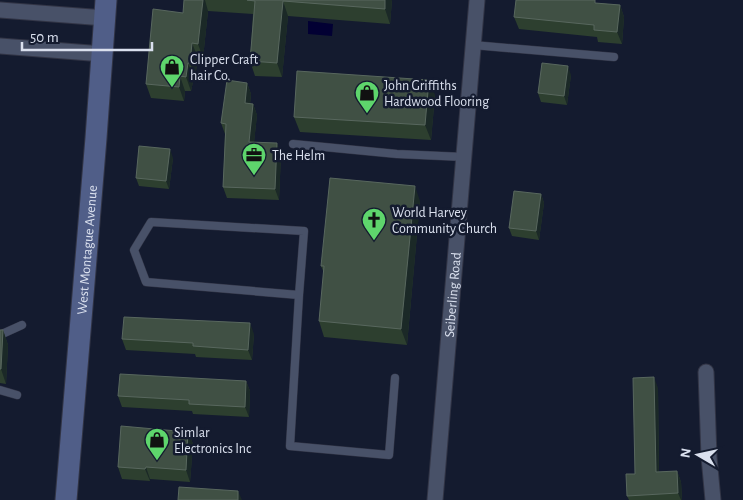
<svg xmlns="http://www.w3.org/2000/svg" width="743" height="500" font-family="'Alegreya Sans',sans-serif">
<rect width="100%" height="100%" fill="#141b2f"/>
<polygon fill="#020033" points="308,21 333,24 332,36 308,34"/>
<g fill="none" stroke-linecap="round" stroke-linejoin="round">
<defs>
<g id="lane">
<polyline points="473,45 614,57"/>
<polyline points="293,144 397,154 464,157"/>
<polyline points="299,295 304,231 151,222 134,250 146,282 299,295 290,446 389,455 395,378"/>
<polyline points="0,335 22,325"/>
<polyline points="0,390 17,395"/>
</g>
<g id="street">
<polyline points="0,10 105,18"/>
<polyline points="0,46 103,54"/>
<polyline points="706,372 709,457 713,500"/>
<path id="s1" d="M435,500L477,0"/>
</g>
<g id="secondary">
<path id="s2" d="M66,500L96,138L106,0"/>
</g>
</defs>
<use href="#lane" stroke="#323546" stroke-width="9"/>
<use href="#street" stroke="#323546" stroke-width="17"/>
<use href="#secondary" stroke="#323546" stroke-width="23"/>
<use href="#lane" stroke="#485168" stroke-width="8"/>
<use href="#street" stroke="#485168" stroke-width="15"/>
<use href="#secondary" stroke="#505e88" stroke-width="21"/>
</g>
<g fill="#2d3f2f">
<polygon points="184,0 392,0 390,24 288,16 282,77 255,76 250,61 253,14 208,11 203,58 198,58 195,77 194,77 191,91 185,91 184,101 151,98 146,84 183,13"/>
<polygon points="597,3 620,5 624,17 622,44 598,42 597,37 519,29 514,17"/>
<polygon points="571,75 567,105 541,102 538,93"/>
<polygon points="247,83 251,94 250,104 253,104 257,115 254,142 281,154 279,200 227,198 223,187 225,134 221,123"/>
<polygon points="435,95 431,140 300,132 294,117"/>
<polygon points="173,158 169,189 139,186 136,178"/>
<polygon points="541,194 544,203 539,240 512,236 509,228"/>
<polygon points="420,201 407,345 324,337 319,321 324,273 321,266"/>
<polygon points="0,330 3,330 8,345 6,384 0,383"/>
<polygon points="254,334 252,360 196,357 195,354 126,350 122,339"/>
<polygon points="246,381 250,391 249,417 193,414 192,411 122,407 118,396"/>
<polygon points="658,388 659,472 677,471 681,482 682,500 629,500 627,496 635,474"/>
<polygon points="188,432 193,444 190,482 150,479 150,481 122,479 118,467"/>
</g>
<g fill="#1b2927">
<polygon points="203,0 205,0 208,11 203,58 198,44"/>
<polygon points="385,0 392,0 390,24 385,9"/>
<polygon points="283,1 288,16 282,77 277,63"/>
<polygon points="620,5 624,17 622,44 617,32"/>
<polygon points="192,43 198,58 195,77 190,63"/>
<polygon points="188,63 194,77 191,91 186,77"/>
<polygon points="568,66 571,75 567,105 564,96"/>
<polygon points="180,76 185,91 184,101 179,87"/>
<polygon points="429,80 435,95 431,140 425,125"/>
<polygon points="247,83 251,94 249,114 245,103"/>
<polygon points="253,104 257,115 253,153 249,142"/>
<polygon points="277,143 281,154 279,200 275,189"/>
<polygon points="170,149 173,158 169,189 166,181"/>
<polygon points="415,186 420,201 407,345 401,329"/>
<polygon points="541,194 544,203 539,240 536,231"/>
<polygon points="250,323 254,334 252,360 248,350"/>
<polygon points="3,330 8,345 6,384 1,369"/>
<polygon points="654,377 658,388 659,483 656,472"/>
<polygon points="246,381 250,391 249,417 245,407"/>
<polygon points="188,432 193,444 190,482 186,470"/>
<polygon points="146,467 150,479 150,481 145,469"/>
<polygon points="677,471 681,482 682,500 681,500 678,493"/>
<polygon points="238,491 242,500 238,500"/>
</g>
<g fill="#405044" stroke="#58675e">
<polygon points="184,0 203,0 198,44 192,43 190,63 188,63 186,77 180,76 179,87 146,84 153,9 183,13"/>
<polygon points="247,0 385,0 385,9 283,1 277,63 250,61 255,1"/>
<polygon points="516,0 595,0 595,3 620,5 617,32 594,30 594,25 514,17"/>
<polygon points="542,63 568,66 564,96 538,93"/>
<polygon points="297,71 429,80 425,125 294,117"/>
<polygon points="227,80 247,83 245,103 253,104 249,142 277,143 275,189 223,187 226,124 221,123"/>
<polygon points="139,146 170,149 166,181 136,178"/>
<polygon points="330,178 415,186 401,329 319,321 324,266 321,266"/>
<polygon points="514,191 541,194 536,231 509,228"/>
<polygon points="124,317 250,323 248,350 193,346 193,343 122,339"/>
<polygon points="0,330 3,330 1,369 0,369"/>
<polygon points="120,374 246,381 245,407 189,404 189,400 118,396"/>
<polygon points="654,377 656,472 677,471 678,493 627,496 626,474 635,474 633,378"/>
<polygon points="121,426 188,432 186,470 146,467 145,469 118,467"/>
<polygon points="179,487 238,491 238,500 178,500"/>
</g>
<defs>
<symbol id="shop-pin" viewBox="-11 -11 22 30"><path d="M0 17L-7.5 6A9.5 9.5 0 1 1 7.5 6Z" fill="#5ed56c" stroke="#141b2f"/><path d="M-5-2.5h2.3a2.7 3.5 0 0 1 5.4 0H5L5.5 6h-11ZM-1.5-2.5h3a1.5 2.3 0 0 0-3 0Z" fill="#111"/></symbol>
<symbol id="office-pin" viewBox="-11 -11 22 30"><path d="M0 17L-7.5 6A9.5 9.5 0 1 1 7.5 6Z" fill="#5ed56c" stroke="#141b2f"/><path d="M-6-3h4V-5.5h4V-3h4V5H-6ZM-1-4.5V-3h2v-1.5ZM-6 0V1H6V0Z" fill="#111"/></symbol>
<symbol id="church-pin" viewBox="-11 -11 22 30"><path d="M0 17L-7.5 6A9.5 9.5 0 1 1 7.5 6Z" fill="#5ed56c" stroke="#141b2f"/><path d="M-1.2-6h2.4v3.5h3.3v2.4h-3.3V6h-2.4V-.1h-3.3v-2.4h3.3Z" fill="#111"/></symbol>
</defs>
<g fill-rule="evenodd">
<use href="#shop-pin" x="158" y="53" width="28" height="38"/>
<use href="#shop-pin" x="353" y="79" width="28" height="38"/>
<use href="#office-pin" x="240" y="141" width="28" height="38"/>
<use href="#church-pin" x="360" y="206" width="28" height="38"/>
<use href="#shop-pin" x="143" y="426" width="28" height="38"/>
</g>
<g text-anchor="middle" stroke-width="5" stroke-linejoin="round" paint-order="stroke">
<g font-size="14" fill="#dae0ee" stroke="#141b2f" text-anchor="start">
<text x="190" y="64">Clipper Craft<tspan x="190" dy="16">hair Co.</tspan></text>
<text x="384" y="90">John Griffiths<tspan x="384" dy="16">Hardwood Flooring</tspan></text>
<text x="272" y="160">The Helm</text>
<text x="392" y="217">World Harvey<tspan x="392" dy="16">Community Church</tspan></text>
<text x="174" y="437">Simlar<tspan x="174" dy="16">Electronics Inc</tspan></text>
</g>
<g font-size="14" fill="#dae0ee" stroke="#141b2f">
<text dy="5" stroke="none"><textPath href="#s2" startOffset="251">West Montague Avenue</textPath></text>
<text dy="5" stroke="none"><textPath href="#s1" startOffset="206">Seiberling Road</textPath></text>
</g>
</g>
<g transform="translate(698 455) rotate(279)" stroke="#141b2f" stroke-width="4" paint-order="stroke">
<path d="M0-4L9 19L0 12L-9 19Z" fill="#dae0ee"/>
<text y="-8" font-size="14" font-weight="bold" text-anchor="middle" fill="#dae0ee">N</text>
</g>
<path d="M22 42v8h130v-8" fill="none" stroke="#dae0ee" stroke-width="2.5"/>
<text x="30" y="42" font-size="15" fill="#dae0ee" stroke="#141b2f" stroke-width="4" paint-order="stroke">50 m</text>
</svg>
